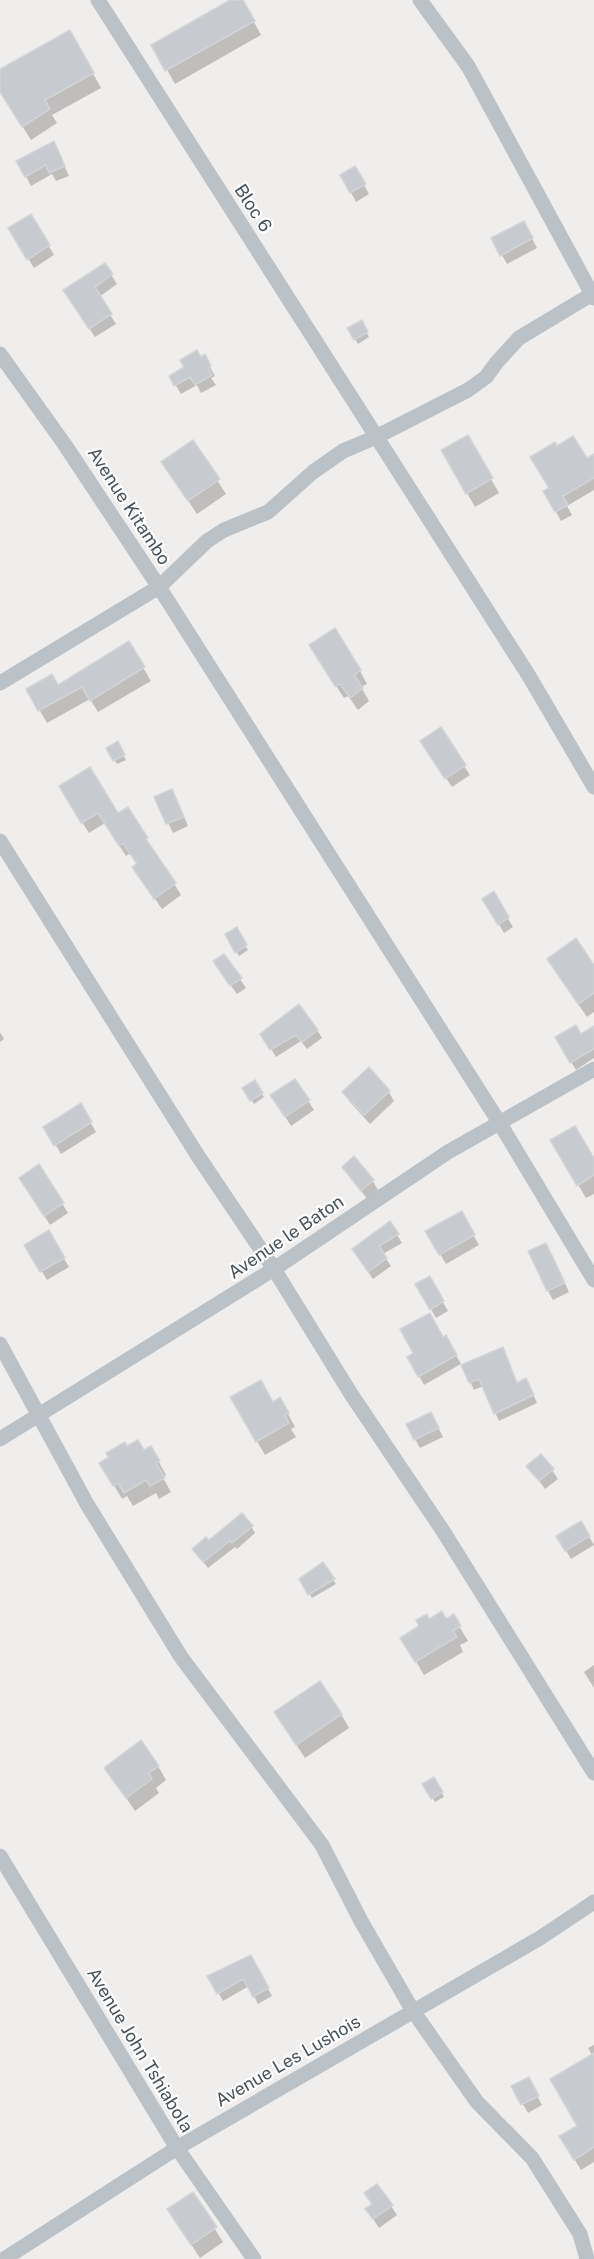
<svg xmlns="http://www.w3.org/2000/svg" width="594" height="2259" font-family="'Public Sans',sans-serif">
<rect width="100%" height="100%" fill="#f0eded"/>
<g fill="#0003">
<polygon points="233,0 242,0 261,35 175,84 153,45"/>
<polygon points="70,32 101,88 52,115 57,123 31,140 0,91 0,72"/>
<polygon points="58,152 69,176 56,181 52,174 31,186 18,161"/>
<polygon points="355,168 369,194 356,202 342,176"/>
<polygon points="31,216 54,255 34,268 10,229"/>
<polygon points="524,223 537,248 507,264 493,239"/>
<polygon points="105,265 117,284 99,297 116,324 95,337 70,300"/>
<polygon points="361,322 369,337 358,344 349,329"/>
<polygon points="204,356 215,376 211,378 216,385 201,393 197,385 181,394 171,377"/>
<polygon points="467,437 499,493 475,507 443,451"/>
<polygon points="192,442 226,494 197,514 163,462"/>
<polygon points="594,455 594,490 567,506 572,515 561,521 545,491"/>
<polygon points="129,644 151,681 98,712 90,699 47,723 28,690 58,687"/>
<polygon points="318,658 360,671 367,684 361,687 369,701 358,710 348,696 344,698"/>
<polygon points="440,729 470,775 452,787 427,750"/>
<polygon points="117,743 126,760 117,764 108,748"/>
<polygon points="67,798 118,815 128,809 181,895 162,909 141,879 138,865 131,853 126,856 105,823 89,833"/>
<polygon points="156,798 177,800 188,826 173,833"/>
<polygon points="493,894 513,927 504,933 484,899"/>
<polygon points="236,929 248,950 239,956 227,935"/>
<polygon points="224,956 246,988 237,994 220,971"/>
<polygon points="594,967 594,1012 587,1017 557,973"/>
<polygon points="594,1028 594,1058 576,1070 557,1038 581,1036"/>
<polygon points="317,1030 322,1038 307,1049 301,1041 276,1057 262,1034"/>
<polygon points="0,1032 4,1039 0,1042"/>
<polygon points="369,1070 389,1092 394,1101 370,1124 349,1101 344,1092"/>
<polygon points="295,1081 314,1110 291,1126 278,1105"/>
<polygon points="254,1082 264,1097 254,1104 244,1088"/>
<polygon points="80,1105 96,1132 61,1154 45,1127"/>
<polygon points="552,1141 594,1161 594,1194 586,1198"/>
<polygon points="39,1166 68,1213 50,1225 26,1187"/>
<polygon points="344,1167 373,1181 378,1190 367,1199"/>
<polygon points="461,1213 479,1245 446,1264 427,1231"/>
<polygon points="390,1223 402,1243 383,1254 391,1266 373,1279 358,1258"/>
<polygon points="48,1232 69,1267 47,1280 26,1245"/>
<polygon points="551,1254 569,1292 553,1300 548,1291"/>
<polygon points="429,1278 448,1311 436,1318 417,1284"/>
<polygon points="446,1337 461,1364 424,1385 409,1357"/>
<polygon points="503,1349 518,1384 530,1387 537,1403 499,1421 483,1386 474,1390 463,1366"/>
<polygon points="232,1398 272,1403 280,1399 295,1427 291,1429 296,1437 265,1455"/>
<polygon points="436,1423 443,1437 420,1448 415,1439"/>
<polygon points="126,1448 143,1452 151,1448 166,1475 163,1478 171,1492 159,1499 156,1493 133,1506 127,1496 122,1499 101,1463"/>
<polygon points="528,1466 552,1470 558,1479 545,1489"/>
<polygon points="581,1523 594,1545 571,1559 558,1537"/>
<polygon points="251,1526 255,1533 237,1549 235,1547 208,1568 198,1556 209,1542"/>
<polygon points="322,1564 336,1584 312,1598 301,1580"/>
<polygon points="453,1616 468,1641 460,1645 463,1652 424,1675 402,1638 429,1621 446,1621"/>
<polygon points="594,1665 594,1688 584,1672"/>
<polygon points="341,1714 349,1728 305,1758 284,1726"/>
<polygon points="158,1766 166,1780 156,1788 159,1793 135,1811 106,1768"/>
<polygon points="434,1779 444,1797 435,1802 424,1785"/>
<polygon points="250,1957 272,1996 258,2004 249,1986 223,2001 209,1977"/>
<polygon points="594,2045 594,2162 581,2170 561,2137 579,2126 592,2055 588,2048"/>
<polygon points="528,2079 542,2105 528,2113 513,2087"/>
<polygon points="193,2194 223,2242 200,2258 177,2223"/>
<polygon points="391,2206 397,2215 379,2228 367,2209"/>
</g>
<g fill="#c7cacf" stroke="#d2d4d8" stroke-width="1.5">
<polygon points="230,0 243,0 255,21 165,71 151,45"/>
<polygon points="70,30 94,73 45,100 50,109 22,127 0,92 0,69"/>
<polygon points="54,141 65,166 49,173 46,165 25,177 16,161"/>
<polygon points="355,166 366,184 350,193 340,175"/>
<polygon points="31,214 50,245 27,260 8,228"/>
<polygon points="524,221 533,238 500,256 491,238"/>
<polygon points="105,263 113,274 95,287 112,314 89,329 63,290"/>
<polygon points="362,320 368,332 354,340 347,328"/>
<polygon points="197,350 201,357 205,354 211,366 208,368 212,375 195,385 190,377 174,386 169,376 184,367 180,360"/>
<polygon points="468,435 493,478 466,494 441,450"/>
<polygon points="573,436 587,458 594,454 594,478 563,496 568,505 555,512 543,491 549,488 530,457 555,442 557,446"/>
<polygon points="193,440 220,479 188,501 161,462"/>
<polygon points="335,628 361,670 354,675 363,688 350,698 340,684 335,686 309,645"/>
<polygon points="129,641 145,667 90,701 82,687 38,711 26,689 52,674 58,685"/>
<polygon points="441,727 466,765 445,779 420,741"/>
<polygon points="118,741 125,755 113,761 106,748"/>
<polygon points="90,767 118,813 128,807 148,838 146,839 176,883 154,899 132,867 137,864 123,843 119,846 98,813 81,823 59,786"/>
<polygon points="172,789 184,817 166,824 154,797"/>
<polygon points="494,891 509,917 498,925 482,899"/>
<polygon points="237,927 247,945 235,953 225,934"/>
<polygon points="576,938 594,965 594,993 578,1004 547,959"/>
<polygon points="224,954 242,978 230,986 213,961"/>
<polygon points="299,1004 318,1030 302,1042 296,1035 270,1050 260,1034"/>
<polygon points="576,1025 581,1034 594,1026 594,1049 570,1063 555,1037"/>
<polygon points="369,1067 390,1091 364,1115 342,1092"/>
<polygon points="295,1079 310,1100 285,1117 270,1095"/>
<polygon points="255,1080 263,1093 250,1101 242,1088"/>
<polygon points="81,1103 92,1122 54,1146 43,1127"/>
<polygon points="575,1126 594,1158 594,1175 577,1186 550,1140"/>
<polygon points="354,1156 374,1180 361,1191 342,1167"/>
<polygon points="39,1164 64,1203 44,1216 19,1178"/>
<polygon points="462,1211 475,1235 439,1255 425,1231"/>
<polygon points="390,1221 399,1234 379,1246 387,1258 368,1272 352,1249"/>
<polygon points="49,1230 65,1258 40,1272 24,1245"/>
<polygon points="546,1243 565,1283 547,1291 528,1251"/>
<polygon points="430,1276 444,1301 430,1310 415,1284"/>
<polygon points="430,1313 443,1337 446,1335 457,1355 418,1377 407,1357 413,1353 400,1329"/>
<polygon points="503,1347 517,1383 526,1378 534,1395 494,1414 479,1379 469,1383 461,1365"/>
<polygon points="261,1380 273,1402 280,1397 289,1413 285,1415 289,1423 256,1442 230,1397"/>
<polygon points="431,1412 439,1428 414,1440 406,1424"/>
<polygon points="138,1440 144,1450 151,1446 160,1461 156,1463 165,1478 150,1486 146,1480 124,1493 118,1483 113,1486 99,1463 109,1457 106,1453 125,1442 127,1446"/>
<polygon points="541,1454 554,1469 539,1481 526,1466"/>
<polygon points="242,1513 253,1526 232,1543 230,1541 203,1562 192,1549 206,1537 209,1540"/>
<polygon points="581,1521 590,1536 565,1551 556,1536"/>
<polygon points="323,1562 335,1579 308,1595 299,1579"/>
<polygon points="442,1611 446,1619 454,1614 461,1626 453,1631 457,1637 415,1662 400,1638 419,1626 416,1620 427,1614 429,1619"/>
<polygon points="320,1681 342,1714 296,1745 274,1712"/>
<polygon points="141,1740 159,1766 149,1773 152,1779 126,1798 104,1768"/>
<polygon points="434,1777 443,1792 431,1799 422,1784"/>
<polygon points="251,1955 269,1988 253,1997 243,1979 217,1994 207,1976"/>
<polygon points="594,2053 594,2147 574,2160 559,2136 577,2126 550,2079"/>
<polygon points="529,2077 539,2096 521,2105 511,2086"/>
<polygon points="377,2184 393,2205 373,2219 365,2209 372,2204 364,2193"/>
<polygon points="193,2192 217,2227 191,2245 167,2209"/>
</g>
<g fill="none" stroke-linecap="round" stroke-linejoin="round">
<g stroke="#bac2c8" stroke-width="15">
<polyline points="98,0 529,676 594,787"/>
<polyline points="420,0 468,66 594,298"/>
<polyline points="594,293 519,338 497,362 486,377 468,390 376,437 343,451 313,472 268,512 224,530 207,541 159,587 499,1122 594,1280"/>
<polyline points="0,354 65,445 159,587 0,683"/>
<polyline points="0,841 198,1156 274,1269 351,1394 443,1531 594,1773"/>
<polyline points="0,1344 87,1504 181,1657 322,1845 361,1921 413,2011 477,2102 532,2158 580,2234 587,2259"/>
<polyline points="0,1439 274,1269 448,1152 594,1069"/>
<polyline points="0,1856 177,2148 254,2259"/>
<polyline points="4,2259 177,2148 540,1938 594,1902"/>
</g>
</g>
<g text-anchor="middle" stroke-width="4.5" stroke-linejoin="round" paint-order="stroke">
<g font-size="18" fill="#475158" stroke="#fff">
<text transform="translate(253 208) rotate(57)" y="6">Bloc 6</text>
<text transform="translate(129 506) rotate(57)" y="6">Avenue Kitambo</text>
<text transform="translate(286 1237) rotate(-34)" y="6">Avenue le Baton</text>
<text transform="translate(140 2050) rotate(59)" y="6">Avenue John Tshiabola</text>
<text transform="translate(288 2061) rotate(-30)" y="6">Avenue Les Lushois</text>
</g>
</g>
</svg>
